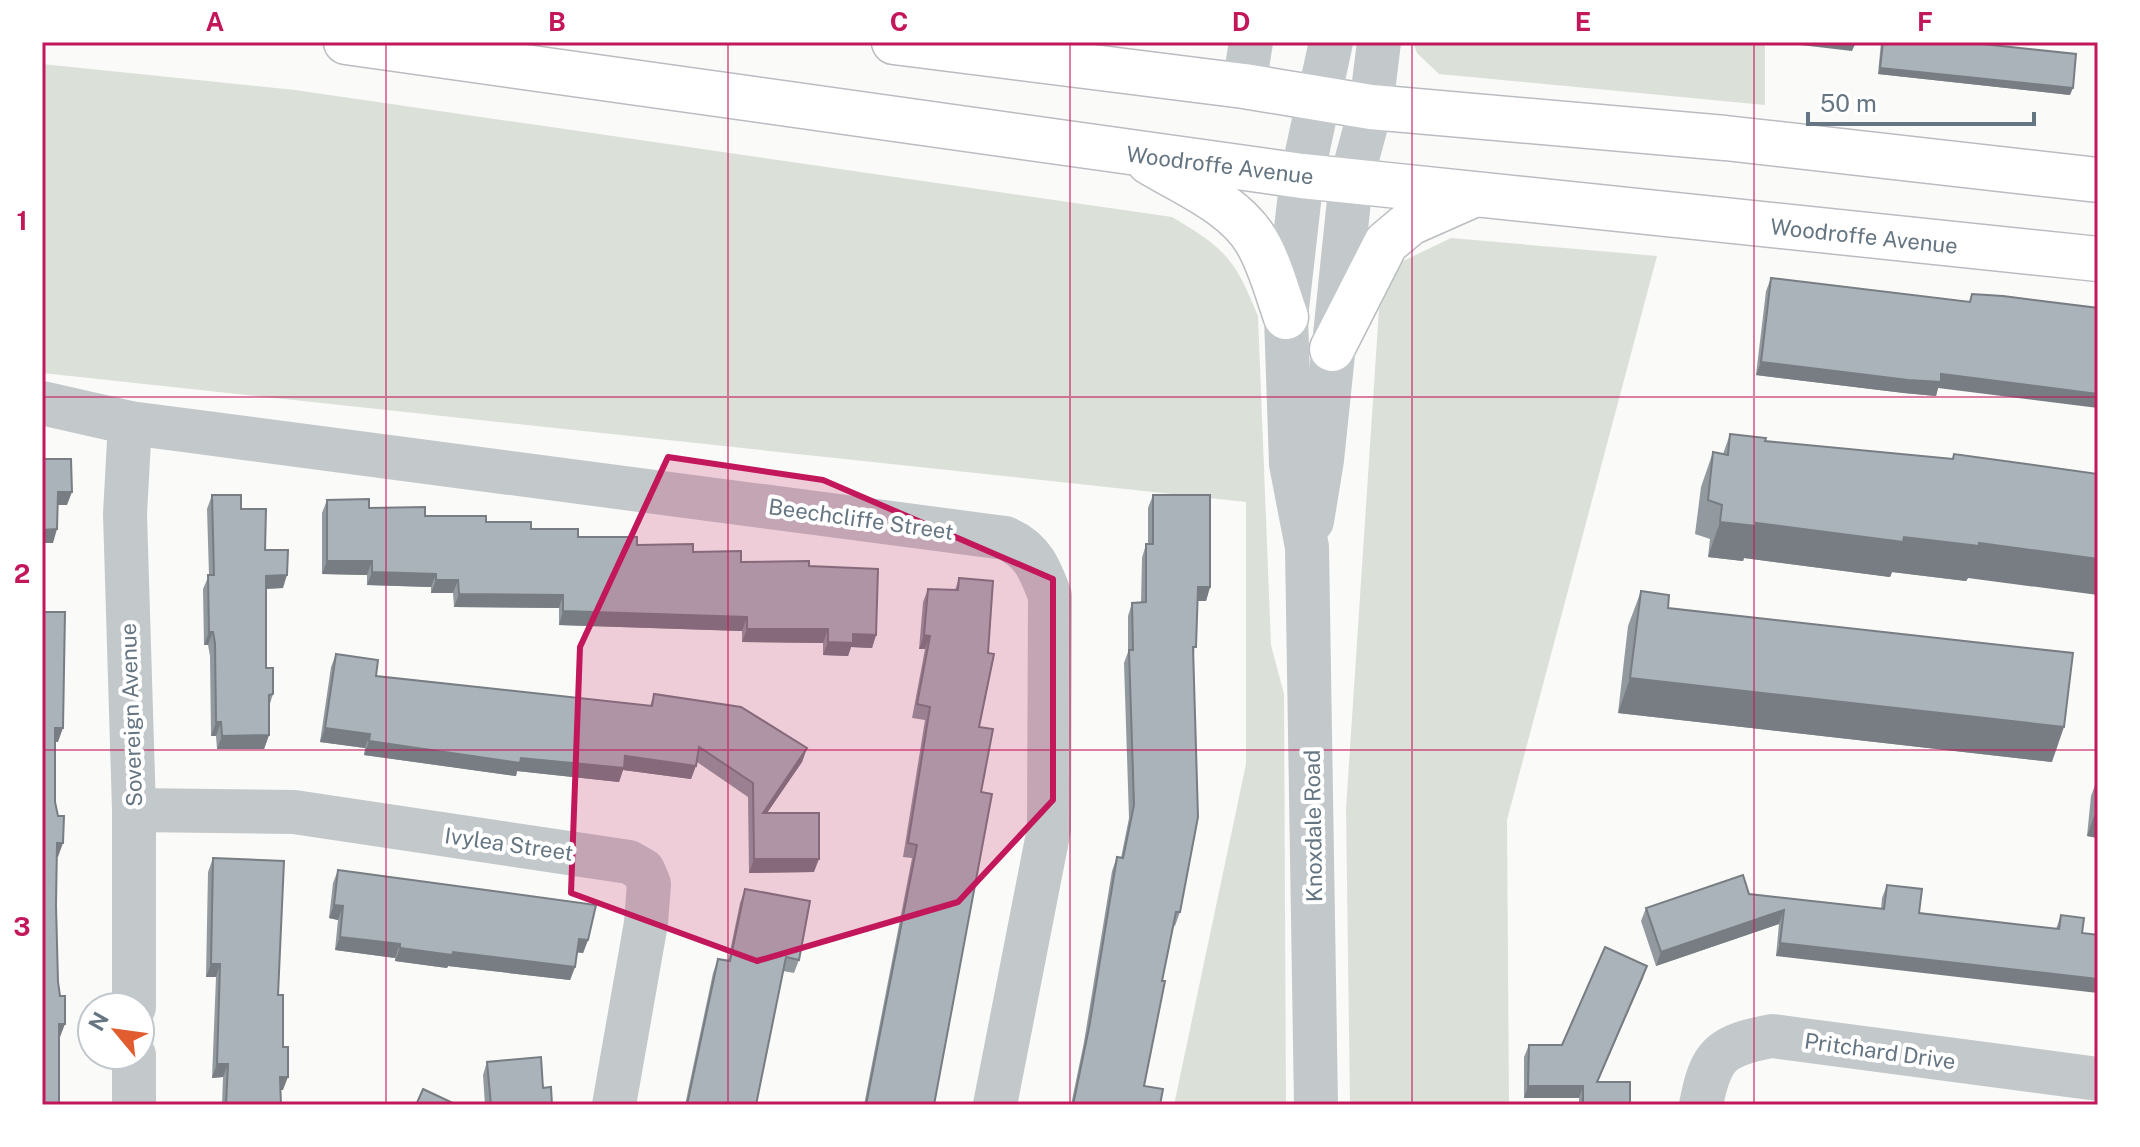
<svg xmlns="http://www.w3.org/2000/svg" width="2140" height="1147" font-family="'Public Sans',sans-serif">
<rect width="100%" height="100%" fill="#fafaf8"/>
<g fill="#dbe1d9">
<polygon points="1413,42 1765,42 1765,105 1439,74 1417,53"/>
<path d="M42,64L295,90L1172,217C1225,248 1235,259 1258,316L1271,645L1284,694L1286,1105H1174L1246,764V502L42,373Z"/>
<polygon points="1451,238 1657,256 1507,820 1509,1105 1350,1105 1346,809 1379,309 1401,262"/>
</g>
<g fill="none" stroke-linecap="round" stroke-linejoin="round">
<defs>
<g id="major">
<polyline points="346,42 1302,176 2098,259"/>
<polyline points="894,42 1244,86 1371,107 1725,138 2098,180"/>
<path d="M1149,162C1185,184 1235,204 1257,242C1270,264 1277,292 1286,317"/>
<polyline points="1332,349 1386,243 1410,223 1471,196"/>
</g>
</defs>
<use href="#major" stroke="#b9bdc1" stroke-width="47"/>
<g stroke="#c3c8cb" stroke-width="44">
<polyline points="1244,86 1251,42"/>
<path d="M42,403L130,423L1005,538C1033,550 1040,569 1050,596L1049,829L995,1105"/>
<polyline points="130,423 125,514 134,810 134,1007"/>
<polyline points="1312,521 1322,460 1351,181 1371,107 1379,42"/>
<polyline points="134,810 294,812 629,862 643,870 649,884 646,923 614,1105"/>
<polyline points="134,1055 134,1105"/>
<polyline points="1316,1105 1307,547 1291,464 1286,317 1302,176 1331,42"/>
<path d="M1701,1105C1711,1053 1721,1046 1772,1036L2098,1079"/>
</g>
<use href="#major" stroke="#fff" stroke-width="44"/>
</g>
<g fill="#929a9f">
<polygon points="1881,42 1964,42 2070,95 1878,74"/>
<polygon points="1771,278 1969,302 1972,294 2098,308 1938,388 1936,396 1904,393 1756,375 1766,291"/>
<polygon points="1730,434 1765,441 1952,459 1954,454 1968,578 1966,581 1892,572 1890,577 1744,558 1743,561 1708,557 1710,539 1695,534 1701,487 1713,452 1723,454"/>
<polygon points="212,495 241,509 265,550 283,588 266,589 266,668 273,694 269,707 269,735 264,749 217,749 216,736 211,736 210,656 208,645 204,645 203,589 209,575 207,509"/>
<polygon points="1153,495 1210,587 1206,601 1197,601 1180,912 1175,926 1173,925 1162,981 1144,1086 1160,1105 1071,1105 1084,1042 1112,871 1117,857 1121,858 1129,818 1124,663 1128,652 1128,616 1132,603 1141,603 1142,558 1146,544 1148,544 1148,508"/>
<polygon points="327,500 425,516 486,522 531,529 578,537 693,552 741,562 809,566 876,635 872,648 851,647 848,656 823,655 823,643 742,642 742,631 559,625 559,608 454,607 453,593 431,593 431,587 367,585 367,575 322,574 322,513"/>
<polygon points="959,578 979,727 981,792 934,1105 864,1105 912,858 903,857 925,720 912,718 925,649 919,649 923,602 928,589 955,590"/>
<polygon points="1641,591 1668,608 2052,762 1618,713 1628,626"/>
<polygon points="336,654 376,676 650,706 654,694 807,748 802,762 767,813 814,872 749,873 748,797 697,762 691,779 623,770 619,782 517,771 516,776 364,755 365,748 320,742 331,667"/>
<polygon points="2098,777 2098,838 2087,836 2091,796"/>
<polygon points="213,858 278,995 283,1090 280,1090 281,1105 222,1105 223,1077 212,1078 216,977 206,977 208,872"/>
<polygon points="338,870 588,940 583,953 577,952 575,967 570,980 448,966 447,968 395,961 395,958 335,950 338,920 329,918 333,883"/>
<polygon points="1887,885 1919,913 2056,929 2061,915 2082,933 1776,956 1779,924 1656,966 1641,921 1646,908 1749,894 1881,909 1882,898"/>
<polygon points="745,889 799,960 794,973 783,971 756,1105 685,1105 713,973 718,959 728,961 740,903"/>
<polygon points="1643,978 1597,1082 1630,1105 1579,1105 1579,1098 1524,1098 1524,1057 1529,1045 1562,1045"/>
<polygon points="487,1062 543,1088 552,1105 485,1105 483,1075"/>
</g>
<g fill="#777d82">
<polygon points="1793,42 1856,42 1852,51 1792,44"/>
<polygon points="1880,68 2073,88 2070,95 1878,74"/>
<polygon points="1761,362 1941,374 2098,394 2098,408 1938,388 1936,396 1904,393 1756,375"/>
<polygon points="58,492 72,492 67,505 53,505"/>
<polygon points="1720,522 1756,523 1904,537 1979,543 2098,559 2098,595 1968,578 1966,581 1892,572 1890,577 1744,558 1743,561 1708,557"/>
<polygon points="57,529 53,543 42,543 42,530"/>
<polygon points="327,561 372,561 367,575 322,574"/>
<polygon points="372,572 436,574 431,587 367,585"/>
<polygon points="287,575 283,588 261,589 266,576"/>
<polygon points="436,580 458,580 453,593 431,593"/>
<polygon points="1198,587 1210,587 1206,601 1193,601"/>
<polygon points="459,594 563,595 559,608 454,607"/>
<polygon points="563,611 747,617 742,631 559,625"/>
<polygon points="747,629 828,629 823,643 742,642"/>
<polygon points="209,632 213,632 208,645 204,645"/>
<polygon points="853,634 876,635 872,648 851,647 848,656 823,655 828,642"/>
<polygon points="924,635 930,636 925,649 919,649"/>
<polygon points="1630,678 2064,727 2052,762 1618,713"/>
<polygon points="216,722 221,722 216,736 211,736"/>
<polygon points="55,728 63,728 58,742 50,742"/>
<polygon points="325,728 370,734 365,748 320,742"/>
<polygon points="269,735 264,749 217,749 222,736"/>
<polygon points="369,741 521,758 625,756 696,766 691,779 623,770 619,782 517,771 516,776 364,755"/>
<polygon points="807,748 802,762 758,826 763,813"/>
<polygon points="2098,805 2098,838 2087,836"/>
<polygon points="57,843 63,843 58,857 52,857"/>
<polygon points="754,859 819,859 814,872 749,873"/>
<polygon points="334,905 343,906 338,920 329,918"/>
<polygon points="1784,910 1779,924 1656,966 1661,952"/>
<polygon points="340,937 400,944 395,958 335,950"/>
<polygon points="579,939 588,940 583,953 574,952"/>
<polygon points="1780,943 2098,979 2098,993 1776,956"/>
<polygon points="400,948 453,952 575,967 570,980 448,966 447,968 395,961"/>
<polygon points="211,964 220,964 216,977 206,977"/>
<polygon points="1647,966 1643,978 1592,1095 1597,1082"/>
<polygon points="59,1024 65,1024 60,1037 54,1037"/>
<polygon points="217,1064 228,1064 223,1077 212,1078"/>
<polygon points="280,1077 288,1077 283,1090 275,1090"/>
<polygon points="1528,1086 1583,1086 1579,1098 1524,1098"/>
</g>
<g fill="#aab3b9" stroke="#777d82" stroke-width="2">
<polygon points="1883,42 1964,42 2076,54 2073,88 1880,68"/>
<polygon points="1771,278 1970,302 1972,294 2003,296 2098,308 2098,394 1941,374 1941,382 1908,380 1761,362"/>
<polygon points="1730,434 1766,438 1765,441 1953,459 1954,454 2098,474 2098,559 1979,543 1979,546 1904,537 1903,542 1756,523 1756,526 1720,522 1722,505 1708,500 1713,452 1728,455"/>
<polygon points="42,459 71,459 72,492 58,492 57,529 42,530"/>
<polygon points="212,495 241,495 241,509 266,509 265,550 288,550 287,575 266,576 266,668 273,668 273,694 269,695 269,735 222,736 221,722 216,722 215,643 213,632 209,632 208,575 214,575"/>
<polygon points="1153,495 1210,495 1210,587 1198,587 1196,647 1193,647 1198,817 1180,912 1176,912 1162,981 1165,981 1144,1086 1163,1089 1160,1105 1073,1105 1089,1028 1117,857 1123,858 1134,805 1129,650 1133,650 1132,603 1146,602 1146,544 1153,544"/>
<polygon points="369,499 369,508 425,507 425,516 486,516 486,522 531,522 531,529 578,529 578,537 637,537 637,545 693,544 693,552 741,551 741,562 809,561 809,566 878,569 876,635 853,634 853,643 828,642 828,629 747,629 747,617 563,611 563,595 459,594 458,580 436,580 436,574 372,572 372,561 327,561 327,500"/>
<polygon points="959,578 993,581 988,653 994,654 979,727 993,729 981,792 992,794 934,1105 866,1105 917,845 908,843 930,707 917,704 930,636 924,635 928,589 958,590"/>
<polygon points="1641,591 1669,595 1668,608 2073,653 2064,727 1630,678"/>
<polygon points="42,612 65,612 63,728 55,728 55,802 58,816 64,816 63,843 57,843 56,905 58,982 60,996 65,996 65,1024 59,1024 59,1105 42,1105"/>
<polygon points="336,654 378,660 376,676 652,706 654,694 741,707 807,748 763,813 819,813 819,859 754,859 753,783 699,747 696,766 625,756 624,768 521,758 520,763 369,741 370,734 325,728"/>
<polygon points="213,858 284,861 278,995 283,995 283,1047 288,1047 288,1077 280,1077 281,1105 226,1105 228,1064 217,1064 220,964 211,964"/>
<polygon points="338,870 596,905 588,940 579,939 575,967 453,952 452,955 400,948 400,944 340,937 343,906 334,905"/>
<polygon points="1743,875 1749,894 1884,909 1887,885 1922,889 1919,913 2059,929 2061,915 2084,918 2082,933 2098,935 2098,979 1780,943 1784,910 1661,952 1646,908"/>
<polygon points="745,889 810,901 799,960 786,957 756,1105 687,1105 718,959 730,961"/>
<polygon points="1605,947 1647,966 1597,1082 1630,1082 1630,1105 1583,1105 1583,1086 1528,1086 1529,1045 1562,1045"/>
<polygon points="541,1057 543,1088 551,1087 552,1105 491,1105 487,1062"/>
<polygon points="423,1089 457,1105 416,1105"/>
</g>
<path fill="#c2185b" fill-opacity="0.2" stroke="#c2185b" stroke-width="6" stroke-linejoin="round" d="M668,457L823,480L1053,579V800L958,902L757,961L571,893L580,647Z"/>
<path fill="none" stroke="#c2185b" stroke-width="2" stroke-opacity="0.55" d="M386,42V1105M728,42V1105M1070,42V1105M1412,42V1105M1754,42V1105M42,397H2098M42,750H2098"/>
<g text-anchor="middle" stroke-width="8" stroke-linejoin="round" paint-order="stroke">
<g font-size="22" fill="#657582" stroke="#fff">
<text transform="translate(1220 165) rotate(7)" y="8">Woodroffe Avenue</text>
<text transform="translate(1864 236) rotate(6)" y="8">Woodroffe Avenue</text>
<text transform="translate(861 519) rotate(8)" y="8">Beechcliffe Street</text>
<text transform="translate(131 715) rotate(-92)" y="8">Sovereign Avenue</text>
<text transform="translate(1313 826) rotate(-91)" y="8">Knoxdale Road</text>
<text transform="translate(509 844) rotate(8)" y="8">Ivylea Street</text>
<text transform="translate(1880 1051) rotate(8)" y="8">Pritchard Drive</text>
</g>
</g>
<rect width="2140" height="1147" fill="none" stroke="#ffffff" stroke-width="88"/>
<g transform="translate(116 1031) rotate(299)"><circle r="38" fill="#ffffff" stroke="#c1c8cd" stroke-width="2"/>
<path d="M0-6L14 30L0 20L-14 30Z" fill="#e15d30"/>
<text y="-12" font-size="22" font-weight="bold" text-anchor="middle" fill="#657582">N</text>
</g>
<path d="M1808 112v12h226v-12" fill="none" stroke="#657582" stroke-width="4"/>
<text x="1820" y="112" font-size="24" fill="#657582" stroke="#ffffff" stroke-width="6" paint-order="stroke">50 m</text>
<rect x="44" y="44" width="2052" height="1059" fill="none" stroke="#c2185b" stroke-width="3"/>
<g font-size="26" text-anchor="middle" font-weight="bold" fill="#c2185b">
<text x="215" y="31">A</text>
<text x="557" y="31">B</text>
<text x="899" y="31">C</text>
<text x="1241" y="31">D</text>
<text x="1583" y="31">E</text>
<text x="1925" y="31">F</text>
<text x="22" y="230">1</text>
<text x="22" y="583">2</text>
<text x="22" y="936">3</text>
</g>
</svg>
